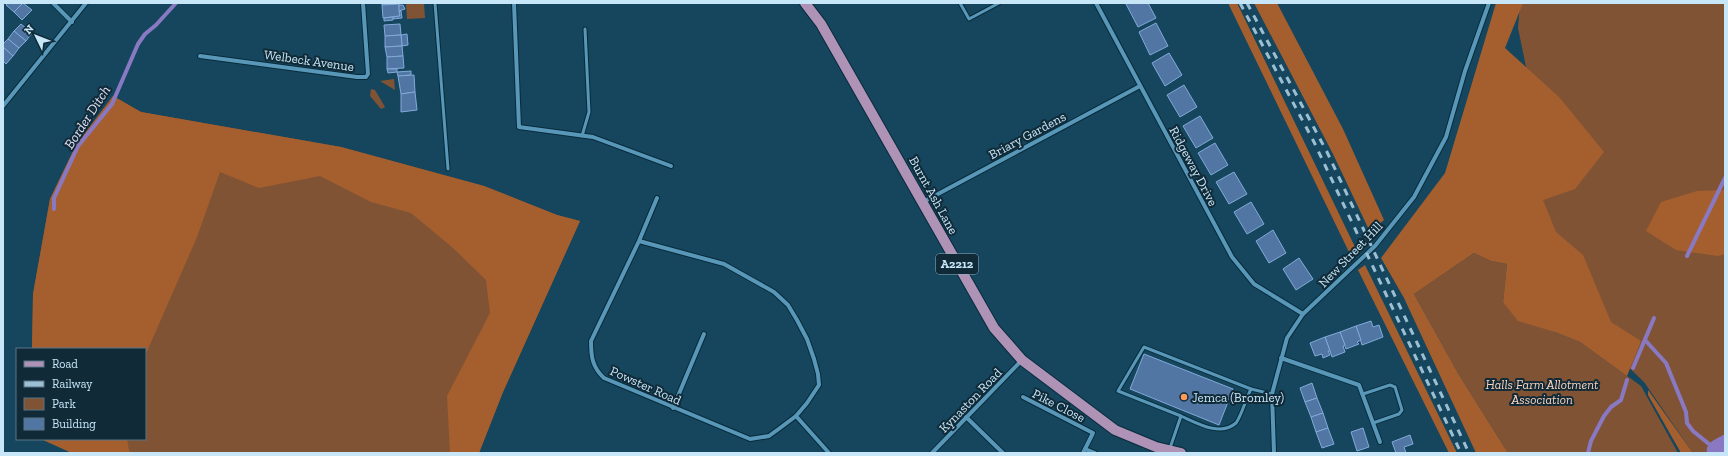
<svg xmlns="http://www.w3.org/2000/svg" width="1728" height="456" font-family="'Zilla Slab',serif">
<rect width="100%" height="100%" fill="#15465d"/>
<g fill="#815335">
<polygon points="399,3 424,3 425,18 407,19 406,4 399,4"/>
<polygon points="1520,3 1725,3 1725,453 1693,453 1644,382 1560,301 1539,199 1532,96 1518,28"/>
<polygon points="394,79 395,90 380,81"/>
<polygon points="371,89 375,90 385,107 381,109 370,96"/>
<polygon points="113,96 141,112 341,147 484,186 557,215 580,221 503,392 479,453 72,453 41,439 145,439 145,349 32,349 33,294 50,199 76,145"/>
<polygon points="1474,253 1491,261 1507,264 1503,302 1555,332 1580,342 1641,386 1678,453 1508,453 1459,375 1414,294"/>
</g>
<g fill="#a55f2e">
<polygon points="1228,3 1237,3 1355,247 1349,252"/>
<polygon points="1254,3 1277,3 1343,129 1384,220 1370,232 1333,154"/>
<polygon points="1496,3 1523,3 1505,48 1559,97 1604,152 1575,189 1543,200 1556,232 1583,255 1611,322 1641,341 1627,376 1580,342 1555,332 1518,321 1503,302 1507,264 1491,261 1474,253 1414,294 1459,375 1508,453 1476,453 1404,298 1381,258 1445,173"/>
<polygon points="113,96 141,112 341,147 484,186 557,215 580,221 503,392 479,453 450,453 447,396 490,313 486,280 453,248 411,213 371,202 320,176 259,188 220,172 197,237 145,356 145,349 32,349 33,294 50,199 76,145"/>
<polygon points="1725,190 1725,254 1718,256 1676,250 1646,231 1661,202 1697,191"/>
<polygon points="1365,265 1457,453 1449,453 1358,270"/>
<polygon points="1648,390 1693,453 1681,453 1648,395"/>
<polygon points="41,439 127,439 129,451 133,453 72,453"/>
</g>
<path fill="#8979c3" d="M1725,434V453H1707C1705,442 1717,439 1725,434Z"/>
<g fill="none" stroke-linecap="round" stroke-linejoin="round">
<g stroke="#8979c3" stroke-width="4">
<polyline points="54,209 54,198 78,146 112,104 138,44 145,34 156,25 176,3"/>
<polyline points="1687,256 1725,178"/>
<polyline points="1645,340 1666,363 1686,412 1687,423 1693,431 1709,444"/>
<polyline points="1633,368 1654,318"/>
<polyline points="1588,453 1591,441 1604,416 1611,407 1621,400 1627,380"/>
</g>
</g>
<g fill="#5176a3" stroke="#82aad9">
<polygon points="8,3 23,3 14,12 6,5"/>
<polygon points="23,3 32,10 22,20 14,12"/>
<polygon points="382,3 399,3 399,4 382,5"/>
<polygon points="1129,3 1148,3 1156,18 1138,27 1126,4"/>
<polygon points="399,4 400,16 383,18 382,5"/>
<polygon points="399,5 403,5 405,9 399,11"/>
<polygon points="399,11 401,11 402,18 393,19 393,17 400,16"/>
<polygon points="393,17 393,20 384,21 384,18"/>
<polygon points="1156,23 1168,46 1150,55 1139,32"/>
<polygon points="21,24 32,33 26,41 14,31"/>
<polygon points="400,24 401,35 385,36 384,25"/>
<polygon points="14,31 26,41 19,48 8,39"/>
<polygon points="407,34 408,45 402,46 401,35"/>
<polygon points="401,35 402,46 385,47 385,36"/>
<polygon points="8,39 19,48 13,56 3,47 3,44"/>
<polygon points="402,46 403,56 387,57 385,47"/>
<polygon points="3,47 13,56 6,64 3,61"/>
<polygon points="1169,53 1182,75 1165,86 1152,63"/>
<polygon points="403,56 404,68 387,69 387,57"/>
<polygon points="387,69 397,69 397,72 388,73"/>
<polygon points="411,71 411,75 398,76 397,72"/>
<polygon points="414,75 415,92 401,94 398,76"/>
<polygon points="1184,85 1197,107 1180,117 1167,95"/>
<polygon points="415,92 417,110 401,112 401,94"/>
<polygon points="1200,116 1213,138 1196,148 1183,126"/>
<polygon points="1215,143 1228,165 1211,175 1198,153"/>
<polygon points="1234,172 1247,194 1229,204 1216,182"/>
<polygon points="1251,202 1264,224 1247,234 1234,212"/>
<polygon points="1273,230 1286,253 1269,263 1256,241"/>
<polygon points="1299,258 1313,279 1296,290 1283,269"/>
<polygon points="1371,321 1373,327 1379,325 1383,337 1362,345 1356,326"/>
<polygon points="1356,326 1361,340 1357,342 1359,344 1346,349 1340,332"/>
<polygon points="1340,332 1345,345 1343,346 1345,352 1332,357 1325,337"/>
<polygon points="1325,337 1330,351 1328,351 1330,355 1323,358 1322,354 1315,356 1310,343"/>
<polygon points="1144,354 1233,389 1219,425 1130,389"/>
<polygon points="1312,383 1317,398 1305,402 1300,388"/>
<polygon points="1317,398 1323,413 1311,417 1305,402"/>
<polygon points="1323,413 1328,428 1316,432 1311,417"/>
<polygon points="1328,428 1334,444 1322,448 1316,432"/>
<polygon points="1363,428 1369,447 1357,451 1351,432"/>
<polygon points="1410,435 1413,444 1404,447 1406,453 1396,453 1392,442"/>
</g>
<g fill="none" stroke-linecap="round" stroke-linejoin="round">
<defs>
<g id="lane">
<polyline points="435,3 448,169"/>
<polyline points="960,3 969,19 999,3"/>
<polyline points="582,136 589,112 585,29"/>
<polyline points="1251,389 1272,394"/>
<polyline points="1363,394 1390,385 1395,387 1402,410 1399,414 1373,423"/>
<path d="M1170,448L1181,416L1118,391L1144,347L1251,389C1247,396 1241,417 1236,423C1220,437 1197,423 1181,416"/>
</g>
<g id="street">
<polyline points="53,3 72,22"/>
<polyline points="514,3 519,127 593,137 671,166"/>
<polyline points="1096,3 1232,257 1254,284 1303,314"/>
<polyline points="200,56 357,77 366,77 368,74 363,3"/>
<polyline points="3,106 86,3"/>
<polyline points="923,202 1140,86"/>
<path d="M639,241L724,264L774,292L788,305L797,320L807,339L814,359L818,374L819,385L807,403L796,416L780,428L769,436L750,439L604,378C592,367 591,356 591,341L639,241L657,198"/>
<polyline points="1281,358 1359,385 1380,442"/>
<polyline points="1023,397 1093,433 1083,453"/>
<polyline points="673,408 704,334"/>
<polyline points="796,416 829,453"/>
<polyline points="966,417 1003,453"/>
<polyline points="1085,449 1095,453"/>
<polyline points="932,453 1022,360"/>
<polyline points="1274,453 1272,394 1287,338 1303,314 1375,246 1414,197 1446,137 1465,71 1489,3"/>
</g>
<polyline id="primary" points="805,3 821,24 994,328 1022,360 1115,430 1156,447 1181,453"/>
</defs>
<use href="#lane" stroke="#082b3b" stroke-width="5"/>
<use href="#street" stroke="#082b3b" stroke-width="6"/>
<use href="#primary" stroke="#082b3b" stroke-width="12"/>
<use href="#lane" stroke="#5897b8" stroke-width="3"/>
<use href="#street" stroke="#5897b8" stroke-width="4"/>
<use href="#primary" stroke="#af93b7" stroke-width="10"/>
<g stroke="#9cbfd3" stroke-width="3" stroke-dasharray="7 7" stroke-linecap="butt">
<polyline points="1240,3 1314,142 1461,453"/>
<polyline points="1247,3 1327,152 1469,453"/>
</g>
</g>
<circle fill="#fe9b58" stroke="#102a38" stroke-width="1.5" cx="1184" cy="397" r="4"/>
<g text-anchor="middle" stroke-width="4" stroke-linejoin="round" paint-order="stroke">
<rect fill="#102a38" stroke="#90aebe" stroke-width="1" x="936" y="254" width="42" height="20" rx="3"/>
<g font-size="12" font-weight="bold" fill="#c7e6f8">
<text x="957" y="268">A2212</text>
</g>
<g font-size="13" fill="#c7e6f8" stroke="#102a38">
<text transform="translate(309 60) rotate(8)" y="5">Welbeck Avenue</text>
<text transform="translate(1027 135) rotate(-28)" y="5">Briary Gardens</text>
<text transform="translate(1194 166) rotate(62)" y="5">Ridgeway Drive</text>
<text transform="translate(934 195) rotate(61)" y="5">Burnt Ash Lane</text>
<text transform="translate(1350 254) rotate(-46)" y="5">New Street Hill</text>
<text transform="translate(646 385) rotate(24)" y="5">Powster Road</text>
<text transform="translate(970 400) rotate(-46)" y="5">Kynaston Road</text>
<text transform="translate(1059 405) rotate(27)" y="5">Pike Close</text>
</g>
<g font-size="13" font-style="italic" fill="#fdd4bc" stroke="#102a38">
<text x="1542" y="389">Halls Farm Allotment<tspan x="1542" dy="15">Association</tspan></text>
</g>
<g font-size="13" fill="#c7e6f8" stroke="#102a38" text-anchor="start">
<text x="1192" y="402">Jemca (Bromley)</text>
</g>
<g font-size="14" font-style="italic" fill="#e4e1f6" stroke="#102a38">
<text transform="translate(87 117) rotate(-57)" y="5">Border Ditch</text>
</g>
</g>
<rect width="1728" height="456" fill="none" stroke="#c7e6f8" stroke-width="8"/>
<rect x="16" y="348" width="130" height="92" fill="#102a38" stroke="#597585"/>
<rect x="24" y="361" width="20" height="6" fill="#af93b7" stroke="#597585"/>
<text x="52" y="368" font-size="12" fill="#c7e6f8">Road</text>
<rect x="24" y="381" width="20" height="6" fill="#9cbfd3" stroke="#597585"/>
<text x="52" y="388" font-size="12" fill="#c7e6f8">Railway</text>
<rect x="24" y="398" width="20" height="12" fill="#815335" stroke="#597585"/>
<text x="52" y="408" font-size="12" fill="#c7e6f8">Park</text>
<rect x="24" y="418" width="20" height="12" fill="#5176a3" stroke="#597585"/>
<text x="52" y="428" font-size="12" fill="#c7e6f8">Building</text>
<g transform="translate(36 36) rotate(313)" stroke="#102a38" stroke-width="3" paint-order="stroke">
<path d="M0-3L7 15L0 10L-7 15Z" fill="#c7e6f8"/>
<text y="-6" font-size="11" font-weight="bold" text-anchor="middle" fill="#c7e6f8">N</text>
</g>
</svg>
